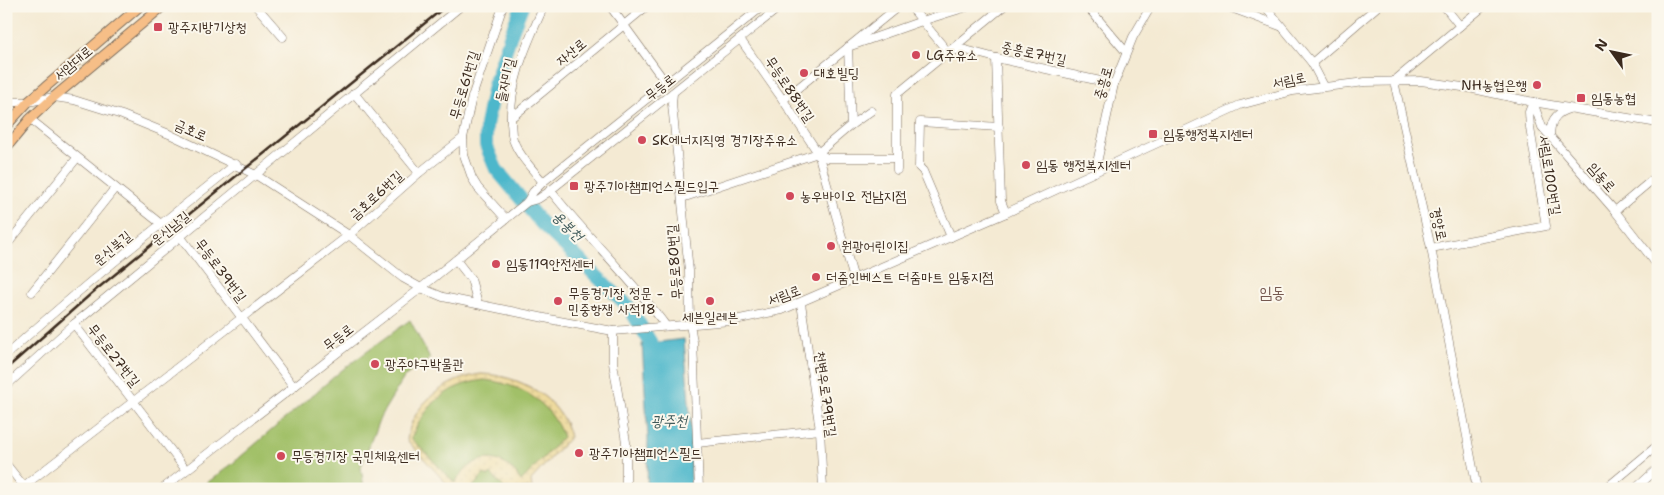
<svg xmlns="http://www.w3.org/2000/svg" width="1664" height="495" font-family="'Shantell Sans','Poor Story',sans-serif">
<defs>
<pattern id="sand-dots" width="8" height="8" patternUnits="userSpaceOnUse" patternTransform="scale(1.25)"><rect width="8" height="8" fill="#eeda9e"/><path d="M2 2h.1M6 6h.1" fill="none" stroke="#cdbb88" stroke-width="1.8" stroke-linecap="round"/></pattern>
</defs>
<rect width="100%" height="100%" fill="#fbf7ec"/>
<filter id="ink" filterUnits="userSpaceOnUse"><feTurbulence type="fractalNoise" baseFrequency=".02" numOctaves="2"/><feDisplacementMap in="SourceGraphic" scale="10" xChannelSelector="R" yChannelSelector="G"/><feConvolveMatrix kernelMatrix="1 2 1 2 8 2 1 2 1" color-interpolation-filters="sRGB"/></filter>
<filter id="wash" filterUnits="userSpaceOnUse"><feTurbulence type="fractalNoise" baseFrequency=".0096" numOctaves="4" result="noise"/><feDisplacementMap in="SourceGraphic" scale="20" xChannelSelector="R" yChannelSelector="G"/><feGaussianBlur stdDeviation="1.12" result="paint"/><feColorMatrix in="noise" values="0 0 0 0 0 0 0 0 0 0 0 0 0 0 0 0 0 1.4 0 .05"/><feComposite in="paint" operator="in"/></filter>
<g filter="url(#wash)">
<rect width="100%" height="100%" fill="#f4ead3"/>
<path fill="url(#sand-dots)" stroke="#94825e" d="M481,374C519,375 561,397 570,437L531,480L532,489H445L446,483L407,440C412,403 446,379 481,374Z"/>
<g fill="#a1c067" stroke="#6e7542">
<polygon points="410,320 430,359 405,376 380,417 361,467 364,489 199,489 232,464 342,370"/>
<path d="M484,380C520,384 550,401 563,437L521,481C503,450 471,453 455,483L411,438C427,404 446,385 484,380Z"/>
<polygon points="484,474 489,476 491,474 505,489 471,489"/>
</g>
<polygon fill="#4db7cb" stroke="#447074" points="684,339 691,427 691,489 647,489 648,438 642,344"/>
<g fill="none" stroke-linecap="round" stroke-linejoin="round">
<polyline stroke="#4db7cb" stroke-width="14" points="522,6 512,31 494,85 486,125 486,145 496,169 542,224 629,307 660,358"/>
</g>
</g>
<g filter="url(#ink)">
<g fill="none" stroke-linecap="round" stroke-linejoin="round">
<defs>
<g id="minor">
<polyline points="256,6 283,37"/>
<polyline points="503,6 472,97 463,138 464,155 472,178 478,188 506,219"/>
<polyline points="610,6 666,83"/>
<polyline points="910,6 948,52 962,49 996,58 1114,84"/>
<polyline points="1087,6 1126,52"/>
<polyline points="1226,6 1280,26"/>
<polyline points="1265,6 1312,63 1324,86"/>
<polyline points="1444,6 1460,26"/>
<polyline points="740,39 783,100 818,153 854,279"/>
<polyline points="996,58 1001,201 1006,213"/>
<polyline points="1312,63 1378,6"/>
<polyline points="354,93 419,173"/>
<polyline points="673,93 672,104 689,271 690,324 693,342 699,489"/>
<polyline points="783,100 899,6"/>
<polyline points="6,102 28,102 54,97 74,100 122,115 169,134 256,175 349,235 403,278 421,288 443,297 559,321 613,331 730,321 782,310 1006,213 1240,105 1293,91 1365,82 1421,81 1469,88 1533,102 1658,123"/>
<polyline points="1533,102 1542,127 1615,211 1658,266"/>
<polyline points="511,118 647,6"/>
<polyline points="30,119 161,224"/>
<polyline points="851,125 848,47 922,21 970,6"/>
<path d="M1550,137C1550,123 1554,113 1569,109"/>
<polyline points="818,153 827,158 896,158"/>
<polyline points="897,170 897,94 1004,6"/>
<polyline points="1095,172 1114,84 1133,37 1151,6"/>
<path d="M543,182C533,170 520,157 514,142C511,136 512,129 511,123C509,81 527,44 544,6"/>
<path d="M550,190C587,237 631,278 666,326"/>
<polyline points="682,198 818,153 851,125 871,111"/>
<polyline points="527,202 538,199 547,193 781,6"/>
<polyline points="1615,211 1658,175"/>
<polyline points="180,236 294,387"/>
<polyline points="951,237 923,171 919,167 920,122 999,127"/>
<polyline points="6,246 77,158"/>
<polyline points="1431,248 1546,226 1530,128 1529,112 1533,102"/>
<polyline points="456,260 471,279 478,304"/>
<polyline points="32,292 115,188"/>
<polyline points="801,303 820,430 823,489"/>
<polyline points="74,324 186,470"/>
<polyline points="613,331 613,363 626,442 626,489"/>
<path d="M6,355C80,288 158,226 236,164"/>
<polyline points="6,386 74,324 461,6"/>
<polyline points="697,443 820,430"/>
<polyline points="6,464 26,489"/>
<polyline points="20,489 349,235 419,173 463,138"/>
<polyline points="162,489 421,288 527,202 533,192 543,182 763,6"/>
<polyline points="1477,489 1431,248 1394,81 1484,6"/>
<polyline points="1605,489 1658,445"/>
<polyline points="1635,489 1658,468"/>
</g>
<g id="major">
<polyline points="6,126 28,102 140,6"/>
<polyline points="6,148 30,119 54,97 163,6"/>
</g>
</defs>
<use href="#minor" stroke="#7c6d5d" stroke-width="9"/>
<use href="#major" stroke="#7c6d5d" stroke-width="11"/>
<use href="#minor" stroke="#fff" stroke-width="8"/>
<use href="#major" stroke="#f6be87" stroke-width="9"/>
<polyline stroke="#3b2a1e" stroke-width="2.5" points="6,369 92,293 446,6"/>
</g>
</g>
<g fill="#d1495b" stroke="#fbf7ec" stroke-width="2">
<rect x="153" y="22" width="10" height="10" rx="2.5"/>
<circle cx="916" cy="55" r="5"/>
<circle cx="804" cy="73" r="5"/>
<circle cx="1537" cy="85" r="5"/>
<rect x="1576" y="93" width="10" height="10" rx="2.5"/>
<rect x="1148" y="129" width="10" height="10" rx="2.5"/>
<circle cx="642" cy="140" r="5"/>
<circle cx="1026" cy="165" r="5"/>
<rect x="569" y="181" width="10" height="10" rx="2.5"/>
<circle cx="790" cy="196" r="5"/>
<circle cx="831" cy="246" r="5"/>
<circle cx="496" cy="264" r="5"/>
<circle cx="816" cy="277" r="5"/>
<circle cx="558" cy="301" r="5"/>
<circle cx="710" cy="301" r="5"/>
<circle cx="375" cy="364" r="5"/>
<circle cx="579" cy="453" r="5"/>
<circle cx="281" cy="456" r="5"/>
</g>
<g text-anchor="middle" stroke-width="4" stroke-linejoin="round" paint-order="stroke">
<g font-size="14" fill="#3b2a1e" stroke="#fbf7ec" text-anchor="start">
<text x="168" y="32">광주지방기상청</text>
<text x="926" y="60">LG주유소</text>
<text x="814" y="78">대호빌딩</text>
<text x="1527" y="90" text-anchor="end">NH농협은행</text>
<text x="1591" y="103">임동농협</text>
<text x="1163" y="139">임동행정복지센터</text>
<text x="652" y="145">SK에너지직영 경기장주유소</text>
<text x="1036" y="170">임동 행정복지센터</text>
<text x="584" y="191">광주기아챔피언스필드입구</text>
<text x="800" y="201">농우바이오 전남지점</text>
<text x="841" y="251">원광어린이집</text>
<text x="506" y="269">임동119안전센터</text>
<text x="826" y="282">더줌인베스트 더줌마트 임동지점</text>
<text x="568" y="298">무등경기장 정문 -<tspan x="568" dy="16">민중항쟁 사적18</tspan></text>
<text x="710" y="322" text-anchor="middle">세븐일레븐</text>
<text x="385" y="369">광주야구박물관</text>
<text x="589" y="458">광주기아챔피언스필드</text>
<text x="291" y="461">무등경기장 국민체육센터</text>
</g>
<g font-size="14" fill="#3b2a1e" stroke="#fbf7ec">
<text transform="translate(571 52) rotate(-39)" y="5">자산로</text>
<text transform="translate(1034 53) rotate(12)" y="5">중흥로7번길</text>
<text transform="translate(73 63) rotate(-40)" y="5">서암대로</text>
<text transform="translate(505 80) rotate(-77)" y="5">들자미길</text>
<text transform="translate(1289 80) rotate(-11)" y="5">서림로</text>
<text transform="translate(1103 83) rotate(-74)" y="5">중흥로</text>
<text transform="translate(464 85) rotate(-73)" y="5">무등로61번길</text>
<text transform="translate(660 87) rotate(-38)" y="5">무등로</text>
<text transform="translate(790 89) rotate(56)" y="5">무등로88번길</text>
<text transform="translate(191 130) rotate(24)" y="5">금호로</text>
<text transform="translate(1550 175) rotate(81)" y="5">서림로100번길</text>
<text transform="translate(1602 177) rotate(49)" y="5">임동로</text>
<text transform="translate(376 195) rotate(-42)" y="5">금호로6번길</text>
<text transform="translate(1439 224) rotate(78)" y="5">경양로</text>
<text transform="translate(170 228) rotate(-39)" y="5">운신남길</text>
<text transform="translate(112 248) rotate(-40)" y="5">운신북길</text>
<text transform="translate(674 262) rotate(-94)" y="5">무등로80번길</text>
<text transform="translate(221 270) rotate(53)" y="5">무등로39번길</text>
<text transform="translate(784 295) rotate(-20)" y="5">서림로</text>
<text transform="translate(338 337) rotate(-38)" y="5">무등로</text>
<text transform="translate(114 355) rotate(52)" y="5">무등로27번길</text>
<text transform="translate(826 394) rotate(82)" y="5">천변우로79번길</text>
</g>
<g font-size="15" font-style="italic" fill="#415b5b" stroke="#fbf7ec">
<text transform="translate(568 226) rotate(44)" y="5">용봉천</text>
<text x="669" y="426">광주천</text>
</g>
<g font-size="16" fill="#765950" stroke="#fbf7ec">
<text x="1272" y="298">임동</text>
</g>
</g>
<rect width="1664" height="495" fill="none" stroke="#fbf7ec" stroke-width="25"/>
<g transform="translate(1612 52) rotate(303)" stroke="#fbf7ec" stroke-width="4" paint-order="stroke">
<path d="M0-4L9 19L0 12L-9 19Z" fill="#3b2a1e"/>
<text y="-8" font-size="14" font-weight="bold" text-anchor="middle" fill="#3b2a1e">N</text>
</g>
</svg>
